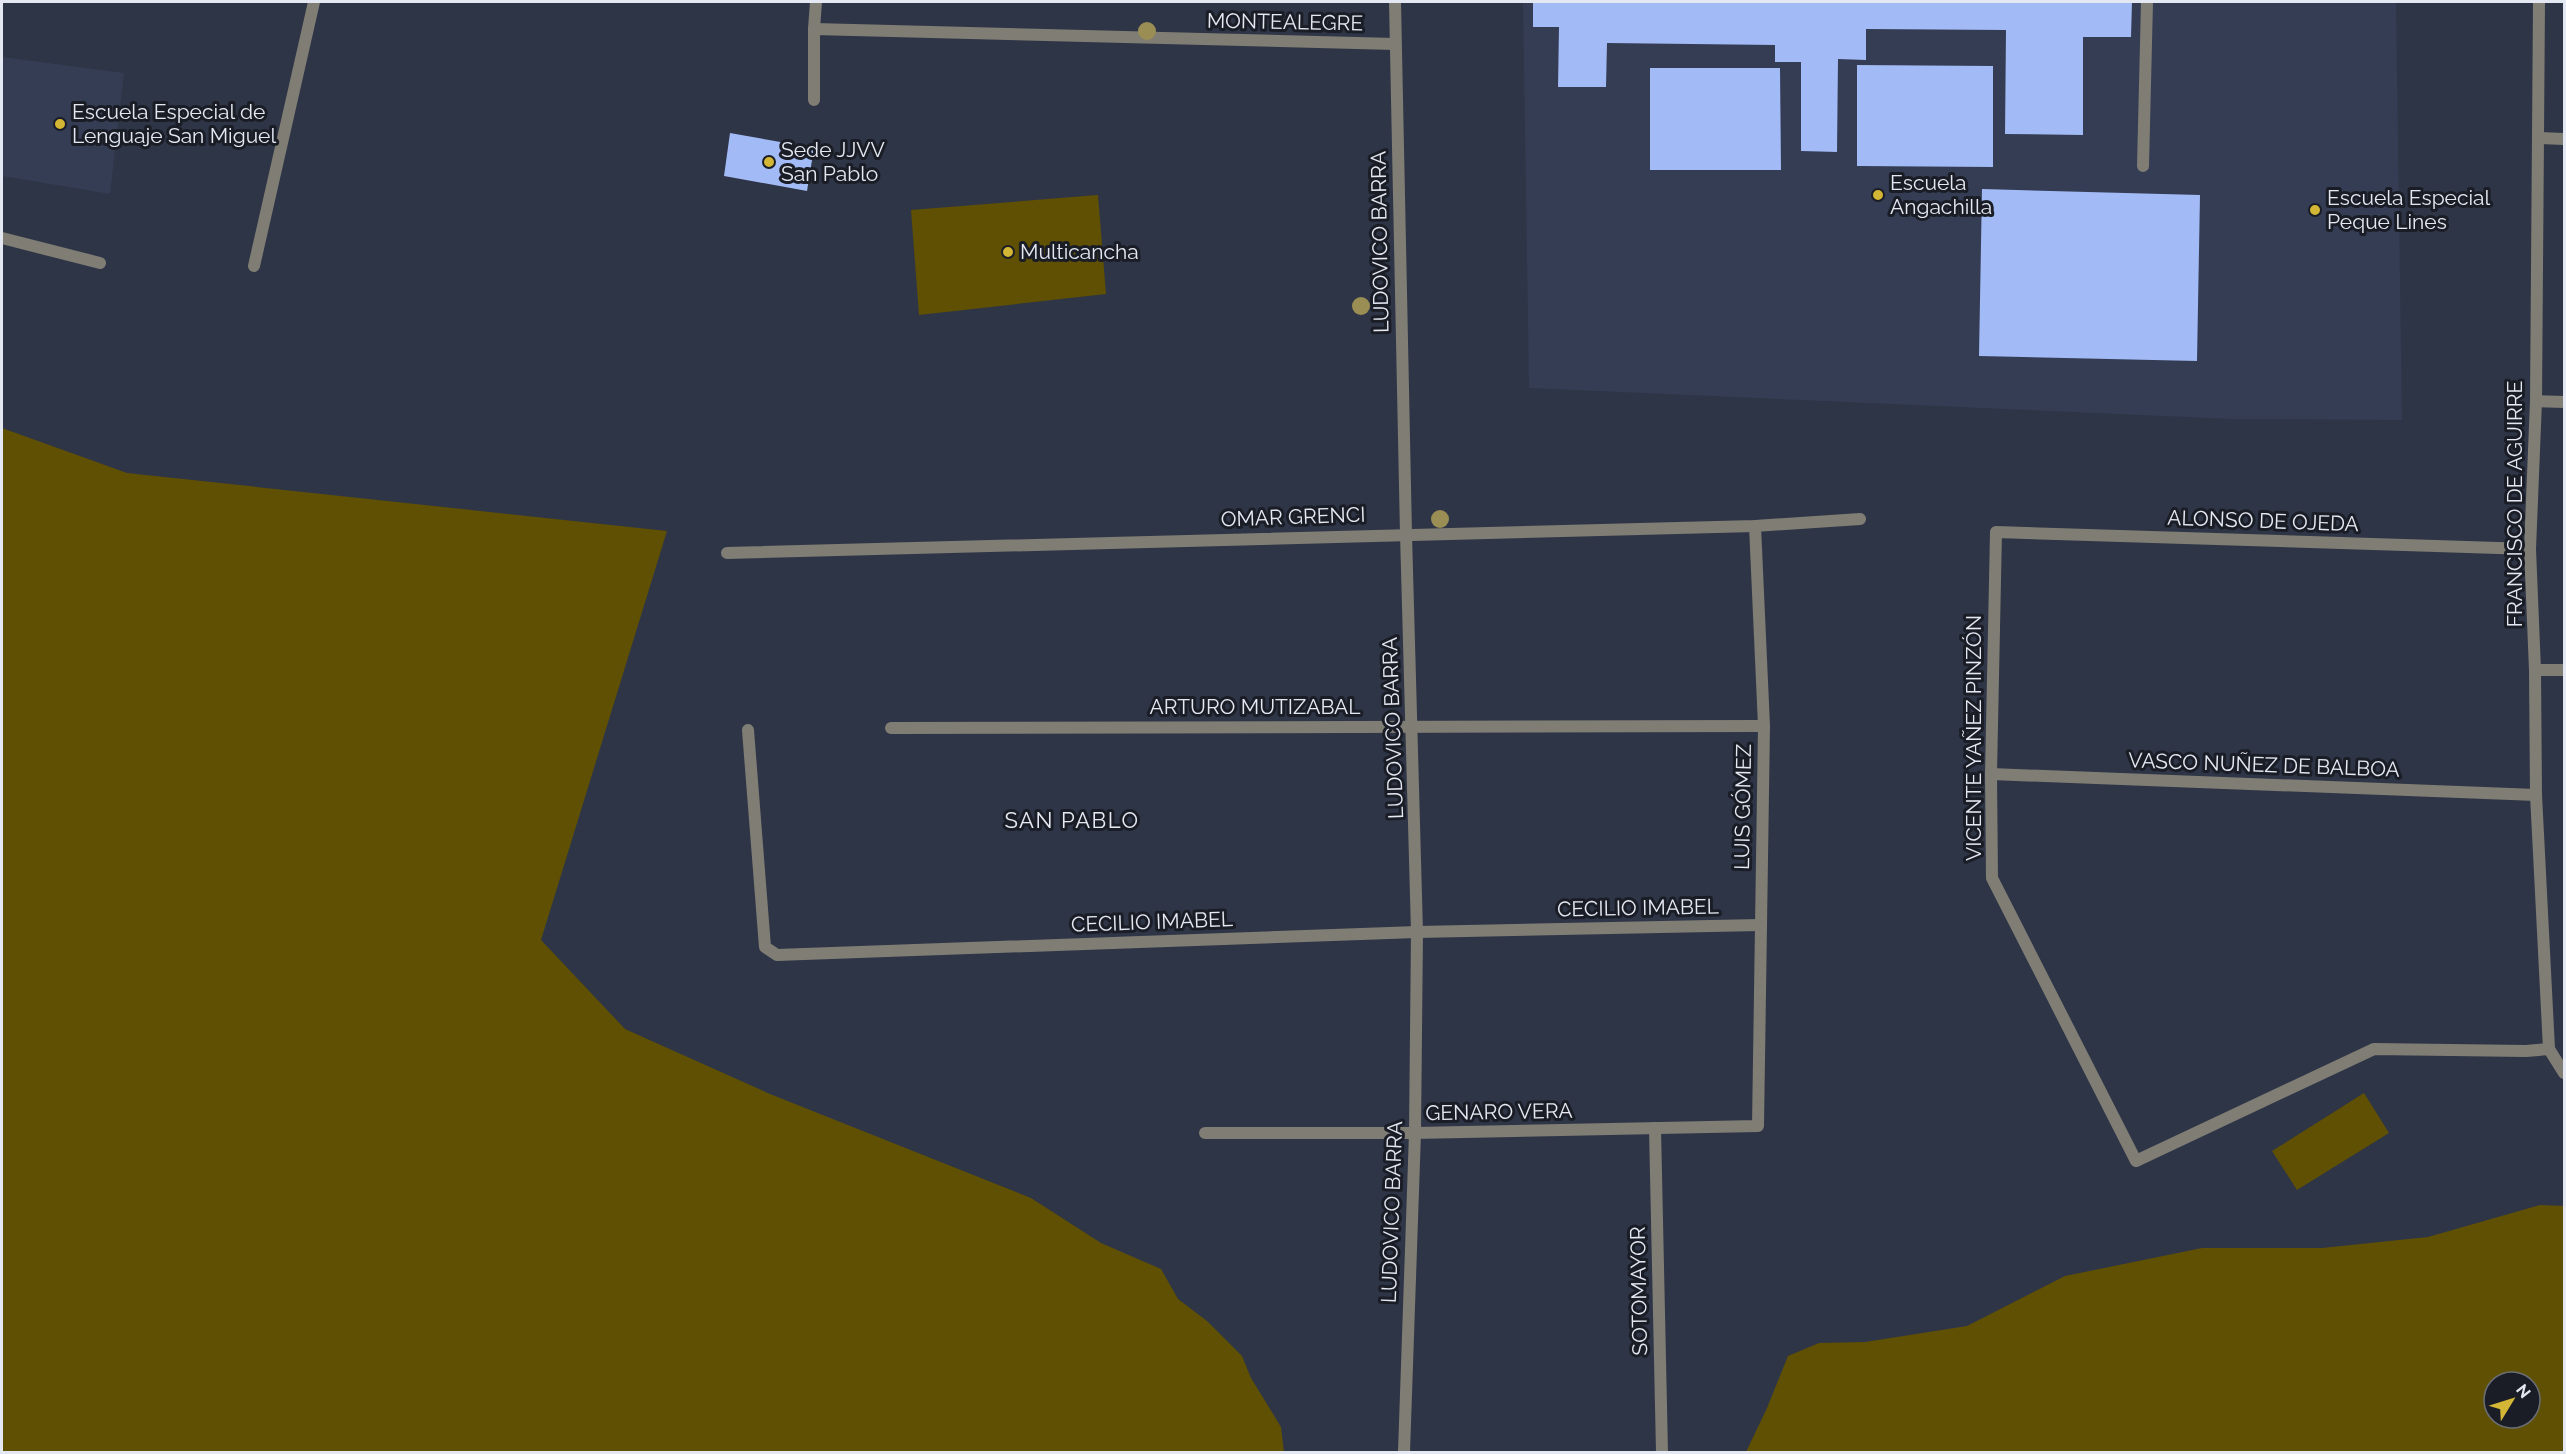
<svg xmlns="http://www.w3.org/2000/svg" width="2566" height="1454" font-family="Raleway,sans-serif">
<rect width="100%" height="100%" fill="#2e3546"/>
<g fill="#343d54">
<polygon points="1523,2 2396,2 2402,420 2232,419 1529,388"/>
<polygon points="2,57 124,73 110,194 2,176"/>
</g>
<g fill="#5f5003" fill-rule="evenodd">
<polygon points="1098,195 1106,294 919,315 911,210"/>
<polygon points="2,428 127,473 667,531 541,940 625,1029 770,1094 1031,1198 1101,1243 1161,1269 1178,1299 1207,1321 1242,1356 1251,1378 1281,1427 1284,1452 2,1452"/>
<polygon points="2364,1093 2389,1133 2297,1190 2272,1151"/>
<path d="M2540,1205L2564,1206V1452H1746L1767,1408L1788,1356L1819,1343L1865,1342L1967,1326L2065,1276L2202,1248H2322L2428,1237ZM2494,1382H2530V1418H2494Z"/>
</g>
<g fill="#a2baf5">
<polygon points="1533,2 2132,2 2131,37 2083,37 2083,135 2005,134 2006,30 1866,29 1866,60 1838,59 1837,152 1801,151 1801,62 1775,62 1775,45 1607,43 1606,87 1558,87 1559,27 1533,27"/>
<polygon points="1857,65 1993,66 1993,167 1857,166"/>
<polygon points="1650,68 1780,68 1781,170 1650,170"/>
<polygon points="730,133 814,148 807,191 724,176"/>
<polygon points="1982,189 2200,195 2197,361 1979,356"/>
</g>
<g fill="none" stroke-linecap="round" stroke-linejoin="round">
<g stroke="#7f7d74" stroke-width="12">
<polyline points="2143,166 2147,2"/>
<polyline points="2,238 100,263"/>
<polyline points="254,266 314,2"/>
</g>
<g stroke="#7f7d74" stroke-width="12">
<polyline points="1395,2 1406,534 1417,932 1415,1133 1404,1452"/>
<polyline points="2539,2 2536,401 2530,549 2535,670 2536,795 2549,1049 2564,1073"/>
<polyline points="814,29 1395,44"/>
<polyline points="814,100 814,29 816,2"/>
<polyline points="2539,138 2564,139"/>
<polyline points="2536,401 2564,402"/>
<polyline points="2530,549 1996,532 1991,774 1992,878 2136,1161 2374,1049 2526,1051 2549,1049"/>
<polyline points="727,553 1755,526 1860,519"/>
<polyline points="2535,670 2564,670"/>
<polyline points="891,728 1764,726"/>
<polyline points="748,730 765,947 777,955 1417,932 1761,925"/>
<polyline points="1991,774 2536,795"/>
<polyline points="1655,1128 1662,1452"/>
<polyline points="1205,1133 1415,1133 1758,1126 1764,726 1755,526"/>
</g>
</g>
<g fill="#9a8e54">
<circle cx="1147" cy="31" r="9"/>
<circle cx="1361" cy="306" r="9"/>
<circle cx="1440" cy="519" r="9"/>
</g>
<g fill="#d3b635" stroke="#1a1d25" stroke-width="2">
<circle cx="60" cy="124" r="6"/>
<circle cx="769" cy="162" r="6"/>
<circle cx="1878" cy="195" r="6"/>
<circle cx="2315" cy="210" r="6"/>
<circle cx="1008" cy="252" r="6"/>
</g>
<g text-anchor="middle" stroke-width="6" stroke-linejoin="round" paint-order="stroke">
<g font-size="21" fill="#e3e8f3" stroke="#1a1d25">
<text transform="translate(1285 22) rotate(1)" y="7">MONTEALEGRE</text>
<text transform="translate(1380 242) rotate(-91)" y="7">LUDOVICO BARRA</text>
<text transform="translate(2515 504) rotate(-90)" y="7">FRANCISCO DE AGUIRRE</text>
<text transform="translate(1293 517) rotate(-2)" y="7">OMAR GRENCI</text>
<text transform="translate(2263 521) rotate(2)" y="7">ALONSO DE OJEDA</text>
<text x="1255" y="714">ARTURO MUTIZABAL</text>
<text transform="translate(1393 728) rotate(-92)" y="7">LUDOVICO BARRA</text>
<text transform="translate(1974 738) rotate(-90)" y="7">VICENTE YAÑEZ PINZÓN</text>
<text transform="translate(2264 765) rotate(2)" y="7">VASCO NUÑEZ DE BALBOA</text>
<text transform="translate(1743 807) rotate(-89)" y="7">LUIS GÓMEZ</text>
<text transform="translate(1638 908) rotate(-1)" y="7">CECILIO IMABEL</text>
<text transform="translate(1152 922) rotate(-2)" y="7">CECILIO IMABEL</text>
<text transform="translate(1499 1112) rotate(-1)" y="7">GENARO VERA</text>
<text transform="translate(1392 1212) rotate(-88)" y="7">LUDOVICO BARRA</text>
<text transform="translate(1639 1291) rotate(-91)" y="7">SOTOMAYOR</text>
</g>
<g font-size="21" fill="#e3e8f3" stroke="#1a1d25" text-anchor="start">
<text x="72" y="119">Escuela Especial de<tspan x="72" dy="24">Lenguaje San Miguel</tspan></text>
<text x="781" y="157">Sede JJVV<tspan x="781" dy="24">San Pablo</tspan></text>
<text x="1890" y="190">Escuela<tspan x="1890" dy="24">Angachilla</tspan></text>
<text x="2327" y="205">Escuela Especial<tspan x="2327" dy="24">Peque Lines</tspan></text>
<text x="1020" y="259">Multicancha</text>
</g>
<g font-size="22" letter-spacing="1.5" fill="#e3e8f3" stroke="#1a1d25">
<text x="1072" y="828">SAN PABLO</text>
</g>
</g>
<rect width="2566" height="1454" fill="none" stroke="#e3e8f3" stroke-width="6"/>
<g transform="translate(2512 1400) rotate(52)"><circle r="28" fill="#1a1d25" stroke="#6a6e77" stroke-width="1.5"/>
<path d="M0-4.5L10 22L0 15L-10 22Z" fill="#d3b635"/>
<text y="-9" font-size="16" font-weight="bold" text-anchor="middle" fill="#e3e8f3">N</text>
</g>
</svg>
